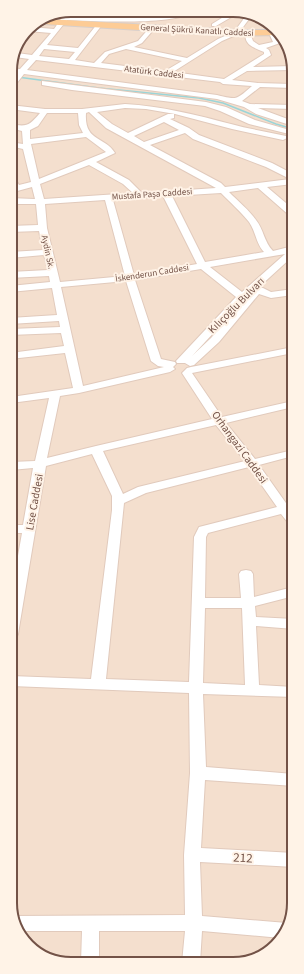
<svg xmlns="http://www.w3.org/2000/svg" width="304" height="974" font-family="'Source Sans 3',sans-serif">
<rect width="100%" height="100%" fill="#fdeee0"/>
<polygon fill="#f4dfce" points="71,10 245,11 276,28 293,59 294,907 279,943 245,963 59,963 28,946 11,915 10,67 31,25"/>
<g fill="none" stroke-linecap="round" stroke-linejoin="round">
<polyline stroke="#9bd5d8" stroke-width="1.5" points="10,76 99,88 199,98 223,103 276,124 293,129"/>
<defs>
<g id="minor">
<path d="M70,10L72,12L70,16C95,17 121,19 147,17C163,16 180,10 196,11C175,26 95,21 67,20L47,45L78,48L98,23H102V25L75,60L94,63L105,52L138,41L150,27L152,26L155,28L142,43L134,47L187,58L218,39L234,32L248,13L252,15L238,34L222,41L173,72L224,79L264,54V52C255,48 243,45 246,33H250L253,41L259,45L273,42L269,33L274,32L280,43L266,48L269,50L271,55L253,67L293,66V70L247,71L232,80L258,83L293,84V88L260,87L242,101L250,104L293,105V109L258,108L293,121V126L256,114L244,107L217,99L24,74L13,88H10V81L17,73L10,72V68L20,69L29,59L15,57L17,53L32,55L51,33L28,31L30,27L54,29L66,12ZM44,49L75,52L69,59L39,56ZM126,49L182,61L165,71L101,63L109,54ZM36,60L220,82L223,84L252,86C236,100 237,100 217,95L27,70Z"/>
<polygon points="226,11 240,12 216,26 212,26 212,24 230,13"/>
<polygon points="42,81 206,102 226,107 255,120 293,131 293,135 249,124 220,111 205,106 72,90 42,85"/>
<path d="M125,104C162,106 196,115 231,124C249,129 268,132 286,136L287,138L283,140L232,129L175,114L146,109L125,108L97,112L112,124L128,133L168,114H174V118L170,119L189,128L199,135L272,163L293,174V184L267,187L293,209V217L290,216L258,188L229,192C238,201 249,210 256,220C264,230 264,242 273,251L293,246V256L258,288H263L271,292L293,289V295L271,298L259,294L219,342L194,365L190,366L185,363H177L176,361L236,297L201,269L135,280L161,359L175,362L176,364L173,367L175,369L170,372L79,393L60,396L47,458L96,446L212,419L182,373L187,368L191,367L293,347V353L192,373L222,417L293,401V407L226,423L255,459L293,450V456L259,465L293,513V525L289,524L281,514L208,533L206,537L205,598H241L239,574L241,571L246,570L251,571L253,574L254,597L293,587L294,596L255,606L256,617L294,619V629L256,626L259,685L294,687V697L203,694L206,767L294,774V786L205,780L201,848L294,853V867L200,862L202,916L287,923L281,938L202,931L200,963H182L185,931H99V963H81L82,931H20L12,916L185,915L184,855L190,773L189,693L11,686V676L91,679L112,510V496L92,454L46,466L18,634L16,638L11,639V596L22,533H11V525H23L33,468L11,470V462L35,461L49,398L11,403V397L73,388L65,353L10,359V353L64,346L61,333L10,335V329L60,327L59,321L10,324V318L57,315L52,288L10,292V286L50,282L49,276L10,278V272L48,270L44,255L10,258V252L43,250L39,231L10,232V226L38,225L36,204H10V198L35,199L32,187L10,193V188H12L10,185V175H13L19,185L31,182L23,149L10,146V142L23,144L22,131L10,128V124C27,127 29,126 40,113L10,109V105L45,109H82ZM89,112L106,128L216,188L142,193L129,180L96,162L115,153C105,136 84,142 86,113ZM47,113H78L79,125L83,133L30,139V130L38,126ZM164,122L179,130L144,142L134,136ZM185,133L193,139L266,167L290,179L225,187L221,183L150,145ZM86,137L106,152L39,179L31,144ZM89,165L123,184L133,193L44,199L40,184ZM221,193C230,202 241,212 249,222C256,232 256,244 264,252L205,262L172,196ZM163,196L197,264L134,275L113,200ZM105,200L125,276L60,282L47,228L45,204ZM285,254L242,292L210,267ZM126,281L151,361L158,366L164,367L83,386L61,287ZM249,296L211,338L192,356L245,299ZM216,425L245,461L138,487L123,494L103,451ZM249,467L277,507L199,527L194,537L189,682L106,679L124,503L146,493ZM205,608H242L245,685L203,683Z"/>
</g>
<polygon id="major" points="48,19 236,30 278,30 280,35 236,36 43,24 39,22"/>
</defs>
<use href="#minor" stroke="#e1cabc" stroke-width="2"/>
<use href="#major" stroke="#d8cfcb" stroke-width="2"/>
<use href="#minor" fill="#fff" fill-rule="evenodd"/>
<use href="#major" fill="#fdcc96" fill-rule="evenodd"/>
</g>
<g text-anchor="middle" stroke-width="4" stroke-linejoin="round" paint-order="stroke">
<g font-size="9" fill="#735247" stroke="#fff3e7">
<text transform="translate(197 30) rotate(3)" y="3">General Şükrü Kanatlı Caddesi</text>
<text transform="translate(154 72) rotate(7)" y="3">Atatürk Caddesi</text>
<text transform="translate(152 194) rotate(-4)" y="3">Mustafa Paşa Caddesi</text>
<text transform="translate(48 252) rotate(78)" y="3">Aydin Sk.</text>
<text transform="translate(152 273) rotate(-9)" y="3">İskenderun Caddesi</text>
</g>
<g font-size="11" fill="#735247" stroke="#fff3e7">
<text transform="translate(236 305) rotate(-45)" y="4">Kılıçoğlu Bulvarı</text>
<text transform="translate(240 447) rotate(54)" y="4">Orhangazi Caddesi</text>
<text transform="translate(34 502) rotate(-80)" y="4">Lise Caddesi</text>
</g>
<g font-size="13" fill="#735247" stroke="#fff3e7">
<text transform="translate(243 857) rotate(3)" y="5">212</text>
</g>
</g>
<path d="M0 0H304V974H0ZM71 17H233A54 54 0 0 1 287 71V903A54 54 0 0 1 233 957H71A54 54 0 0 1 17 903V71A54 54 0 0 1 71 17Z" fill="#fff3e7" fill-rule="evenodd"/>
<path fill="none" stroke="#735247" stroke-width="2" d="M71 17H233A54 54 0 0 1 287 71V903A54 54 0 0 1 233 957H71A54 54 0 0 1 17 903V71A54 54 0 0 1 71 17Z"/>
</svg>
